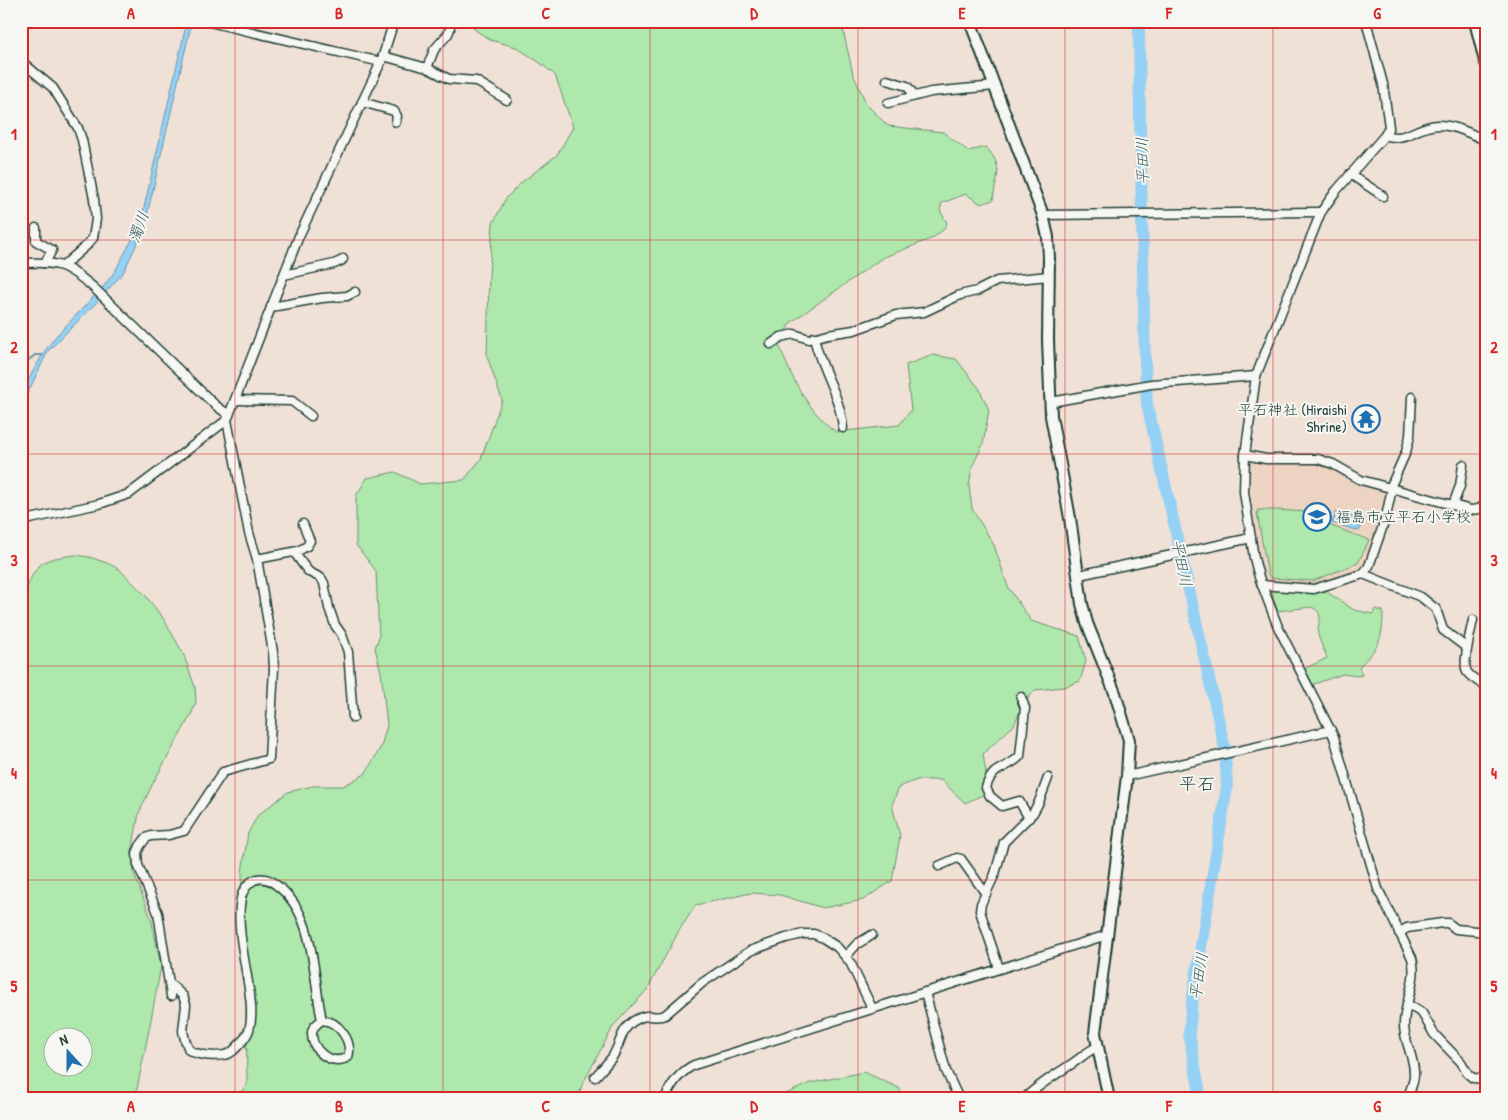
<svg xmlns="http://www.w3.org/2000/svg" width="1508" height="1120" font-family="'Patrick Hand','Klee One',sans-serif">
<rect width="100%" height="100%" fill="#f0e1d6"/>
<filter id="ink" filterUnits="userSpaceOnUse"><feTurbulence type="fractalNoise" baseFrequency=".02" numOctaves="2"/><feDisplacementMap in="SourceGraphic" scale="10" xChannelSelector="R" yChannelSelector="G"/><feConvolveMatrix kernelMatrix="1 2 1 2 8 2 1 2 1" color-interpolation-filters="sRGB"/></filter>
<g filter="url(#ink)">
<polygon fill="#ecd3c2" points="1253,461 1324,463 1352,480 1365,485 1386,490 1388,493 1363,568 1360,571 1317,585 1265,580 1257,541 1247,472 1247,464"/>
<g fill="#afe8ac" stroke="#679270" fill-rule="evenodd">
<path d="M473,21H841L853,74L867,105L888,126L943,132L968,151L986,147C1005,169 996,174 993,200L981,204L966,194L942,203L940,210L947,223L944,229L933,238L882,258L790,323L779,345C792,379 807,410 836,432L899,425L911,410L906,365L933,355L956,359L979,388L989,410L983,444L972,467L969,486L972,509L994,545L1008,587L1031,621L1079,636L1086,661L1080,681L1064,687L1035,690L1022,706L1014,725L983,754L989,792L965,803L941,780H917L899,787L892,805L900,836L892,881L863,900L823,908L780,895L751,893L696,905L680,929L647,990L614,1025L582,1085L578,1099H236L247,1084L246,994L242,937V872L248,833L258,815L288,792L313,786H343L365,774L381,747L387,725L381,672L375,648L379,637L376,571L356,545V496L367,478L395,472L420,484L464,480L481,459L502,400L487,356L489,275L493,223L506,198L522,182L557,155L573,127L555,75L539,62L516,47L490,40L474,29Z"/>
<polygon points="1258,510 1275,510 1326,513 1326,524 1369,540 1358,563 1313,581 1271,578 1268,574 1257,513"/>
<path d="M75,555L89,557L107,563L119,569L145,595L163,618L183,653L195,687L196,702L191,715L152,785L139,813L132,851L134,874L151,918L161,966L150,1025L135,1099H21V604C35,567 34,559 75,555ZM52,1038H82V1068H52Z"/>
<path d="M1270,590L1327,592L1354,610L1373,614L1375,609L1383,611C1383,641 1379,646 1359,667L1362,675L1358,676L1343,674L1311,685L1304,669L1327,658C1324,650 1320,642 1318,635C1316,625 1327,613 1311,607L1278,611Z"/>
<polygon points="864,1072 899,1088 904,1099 775,1099 810,1083"/>
</g>
<g fill="#95d1f5" stroke="#6696a8">
<polygon points="187,21 192,21 148,211 140,237 123,273 96,303 48,351 21,407 22,391 44,352 56,336 104,286 115,271 140,225"/>
<polygon points="1336,512 1363,520 1359,531 1332,523"/>
</g>
<g fill="none" stroke-linecap="round" stroke-linejoin="round">
<polyline stroke="#6696a8" stroke-width="2" points="21,366 35,355 43,355"/>
<polyline stroke="#95d1f5" stroke-width="12" points="1139,21 1140,121 1145,363 1147,404 1225,749 1227,787 1192,1002 1189,1034 1201,1099"/>
<defs>
<g id="street">
<polyline points="205,21 381,62"/>
<path d="M1366,21L1383,84L1389,127L1385,135L1336,191L1321,212L1256,376L1245,455L1244,492L1254,558L1259,577L1278,627L1334,737L1378,889L1412,958C1418,980 1405,1000 1404,1023C1403,1040 1414,1056 1414,1072C1415,1081 1410,1091 1407,1099"/>
<polyline points="383,56 427,68 449,79 476,81 507,100"/>
<polyline points="21,61 53,88 78,128 82,140 94,199 96,219 94,232 93,238 86,246 63,266"/>
<polyline points="427,68 434,50 448,34 450,29"/>
<polyline points="887,80 907,86 915,96"/>
<polyline points="362,102 394,111 397,116 396,122"/>
<polyline points="888,103 931,92 995,86"/>
<path d="M1385,135C1405,143 1416,126 1438,125C1455,125 1471,134 1487,141"/>
<polyline points="1350,174 1383,196"/>
<polyline points="1043,215 1321,212"/>
<polyline points="36,228 36,241 52,250 45,263"/>
<path d="M21,263C59,262 64,263 93,287L215,405L229,415"/>
<polyline points="284,275 334,264 341,261 343,259"/>
<polyline points="271,307 322,298 347,296 355,292"/>
<path d="M814,337C820,369 840,394 843,428"/>
<polyline points="771,344 781,337 794,334 809,339 828,334 854,330 896,315 924,312 960,295 977,291 997,281 1049,276"/>
<polyline points="236,400 292,401 311,416"/>
<polyline points="1051,402 1151,384 1256,376"/>
<polyline points="1245,455 1266,459 1318,459 1333,464 1361,480 1471,510 1479,509 1487,503"/>
<polyline points="1390,488 1406,452 1410,436 1412,397"/>
<polyline points="1453,505 1460,486 1463,465"/>
<polyline points="21,521 99,504 129,494 227,420 299,236 381,62 394,21"/>
<polyline points="294,552 304,566 309,572 321,578 324,583 329,608 335,625 342,635 348,652 353,718"/>
<polyline points="257,559 298,551 307,546 310,541 303,524"/>
<polyline points="1363,574 1421,597 1436,609 1443,630 1467,648"/>
<polyline points="1079,575 1251,538"/>
<polyline points="1262,585 1314,589 1363,574 1369,566 1386,517 1392,488"/>
<path d="M1473,620C1471,630 1462,664 1467,672C1471,678 1481,683 1487,687"/>
<path d="M1021,697L1025,708L1020,756C1007,770 992,765 986,788L990,796L1002,806L1019,801L1029,818"/>
<polyline points="1127,776 1331,730"/>
<polyline points="939,866 957,858 961,859 986,894"/>
<polyline points="1399,933 1407,928 1442,923 1448,923 1456,929 1487,932"/>
<polyline points="846,956 857,944 872,935"/>
<polyline points="999,968 980,911 981,904 995,874 1004,842 1033,813 1039,802 1048,778"/>
<path d="M170,984L183,996L186,1005L183,1031L185,1040L189,1050C199,1056 224,1059 233,1051C239,1045 246,1039 249,1030C253,1017 251,1002 249,989C245,961 236,925 241,898C243,890 247,884 254,880C262,877 269,879 275,884C317,913 312,976 322,1020C318,1023 312,1027 312,1033C311,1050 331,1067 348,1057C353,1041 338,1021 322,1020"/>
<polyline points="925,992 946,1071 959,1099"/>
<polyline points="171,996 158,913 138,865 137,853 140,846 146,838 151,836 169,835 184,831 223,772 269,759 274,668 273,652 257,559 249,533 227,420"/>
<polyline points="1407,1004 1422,1013 1434,1034 1461,1062 1468,1074 1473,1078 1487,1079"/>
<path d="M595,1077C601,1070 608,1063 613,1056C623,1039 620,1025 642,1017C650,1014 657,1019 665,1015L702,983L750,951L786,938L803,934H814L823,938L837,947L850,962L872,1008"/>
<path d="M665,1099C671,1084 680,1072 694,1065L1107,935"/>
<path d="M1024,1099C1038,1085 1054,1076 1070,1065C1080,1059 1087,1051 1097,1047"/>
</g>
<polyline id="secondary" points="970,21 1043,215 1048,237 1049,259 1048,340 1051,416 1070,518 1082,604 1087,623 1115,693 1129,740 1127,776 1095,1033 1109,1099"/>
<polyline id="highway" points="1477,21 1487,61"/>
</defs>
<use href="#street" stroke="#1f3d34" stroke-width="11"/>
<use href="#secondary" stroke="#1f3d34" stroke-width="14"/>
<use href="#highway" stroke="#1f3d34" stroke-width="18"/>
<use href="#street" stroke="#f6f6f2" stroke-width="8"/>
<use href="#secondary" stroke="#f6f6f2" stroke-width="10"/>
<use href="#highway" stroke="#f6f6f2" stroke-width="14"/>
</g>
</g>
<path fill="none" stroke="#d62828" stroke-width="1" stroke-opacity="0.55" d="M235,21V1099M443,21V1099M650,21V1099M858,21V1099M1065,21V1099M1273,21V1099M21,240H1487M21,454H1487M21,666H1487M21,880H1487"/>
<defs>
<symbol id="temple-ring" viewBox="-11 -11 22 22"><circle r="9.5" fill="#f6f6f2" stroke="#1f6fb2" stroke-width="1.5"/><path d="M0-6L5-2H3V0L6.5 2.5H4V6H1.5V3h-3V6H-4V2.5H-6.5L-3 0V-2H-5Z" fill="#1f6fb2"/></symbol>
<symbol id="school-ring" viewBox="-11 -11 22 22"><circle r="9.5" fill="#f6f6f2" stroke="#1f6fb2" stroke-width="1.5"/><path d="M0-5L7-2L0 1L-7-2ZM-4 1L0 2.5L4 1V4Q0 6-4 4Z" fill="#1f6fb2"/></symbol>
</defs>
<g fill-rule="evenodd">
<use href="#temple-ring" x="1350" y="403" width="32" height="32"/>
<use href="#school-ring" x="1301" y="501" width="32" height="32"/>
</g>
<g text-anchor="middle" stroke-width="4" stroke-linejoin="round" paint-order="stroke">
<g font-size="15" fill="#1f3d34" stroke="#f6f6f2" text-anchor="end">
<text x="1347" y="415">平石神社 (Hiraishi<tspan x="1347" dy="17">Shrine)</tspan></text>
<text x="1336" y="522" text-anchor="start">福島市立平石小学校</text>
</g>
<g font-size="16" font-style="italic" fill="#375b5b" stroke="#f6f6f2">
<text transform="translate(1142 161) rotate(-91)" y="6">平田川</text>
<text transform="translate(138 227) rotate(-70)" y="6">濁川</text>
<text transform="translate(1182 563) rotate(78)" y="6">平田川</text>
<text transform="translate(1198 976) rotate(-81)" y="6">平田川</text>
</g>
<g font-size="18" fill="#1f3d34" stroke="#f6f6f2">
<text x="1197" y="790">平石</text>
</g>
</g>
<rect width="1508" height="1120" fill="none" stroke="#f6f6f2" stroke-width="55"/>
<g transform="translate(68 1052) rotate(339)"><circle r="24" fill="#f6f6f2" stroke="#a0aca6"/>
<path d="M0-4L9 19L0 12L-9 19Z" fill="#1f6fb2"/>
<text y="-8" font-size="14" font-weight="bold" text-anchor="middle" fill="#1f3d34">N</text>
</g>
<rect x="28" y="28" width="1452" height="1064" fill="none" stroke="#d62828" stroke-width="2"/>
<g font-size="16" text-anchor="middle" font-weight="bold" fill="#d62828">
<text x="131" y="19">A</text>
<text x="339" y="19">B</text>
<text x="546" y="19">C</text>
<text x="754" y="19">D</text>
<text x="962" y="19">E</text>
<text x="1169" y="19">F</text>
<text x="1377" y="19">G</text>
<text x="14" y="140">1</text>
<text x="1494" y="140">1</text>
<text x="14" y="353">2</text>
<text x="1494" y="353">2</text>
<text x="14" y="566">3</text>
<text x="1494" y="566">3</text>
<text x="14" y="779">4</text>
<text x="1494" y="779">4</text>
<text x="14" y="992">5</text>
<text x="1494" y="992">5</text>
<text x="131" y="1112">A</text>
<text x="339" y="1112">B</text>
<text x="546" y="1112">C</text>
<text x="754" y="1112">D</text>
<text x="962" y="1112">E</text>
<text x="1169" y="1112">F</text>
<text x="1377" y="1112">G</text>
</g>
</svg>
